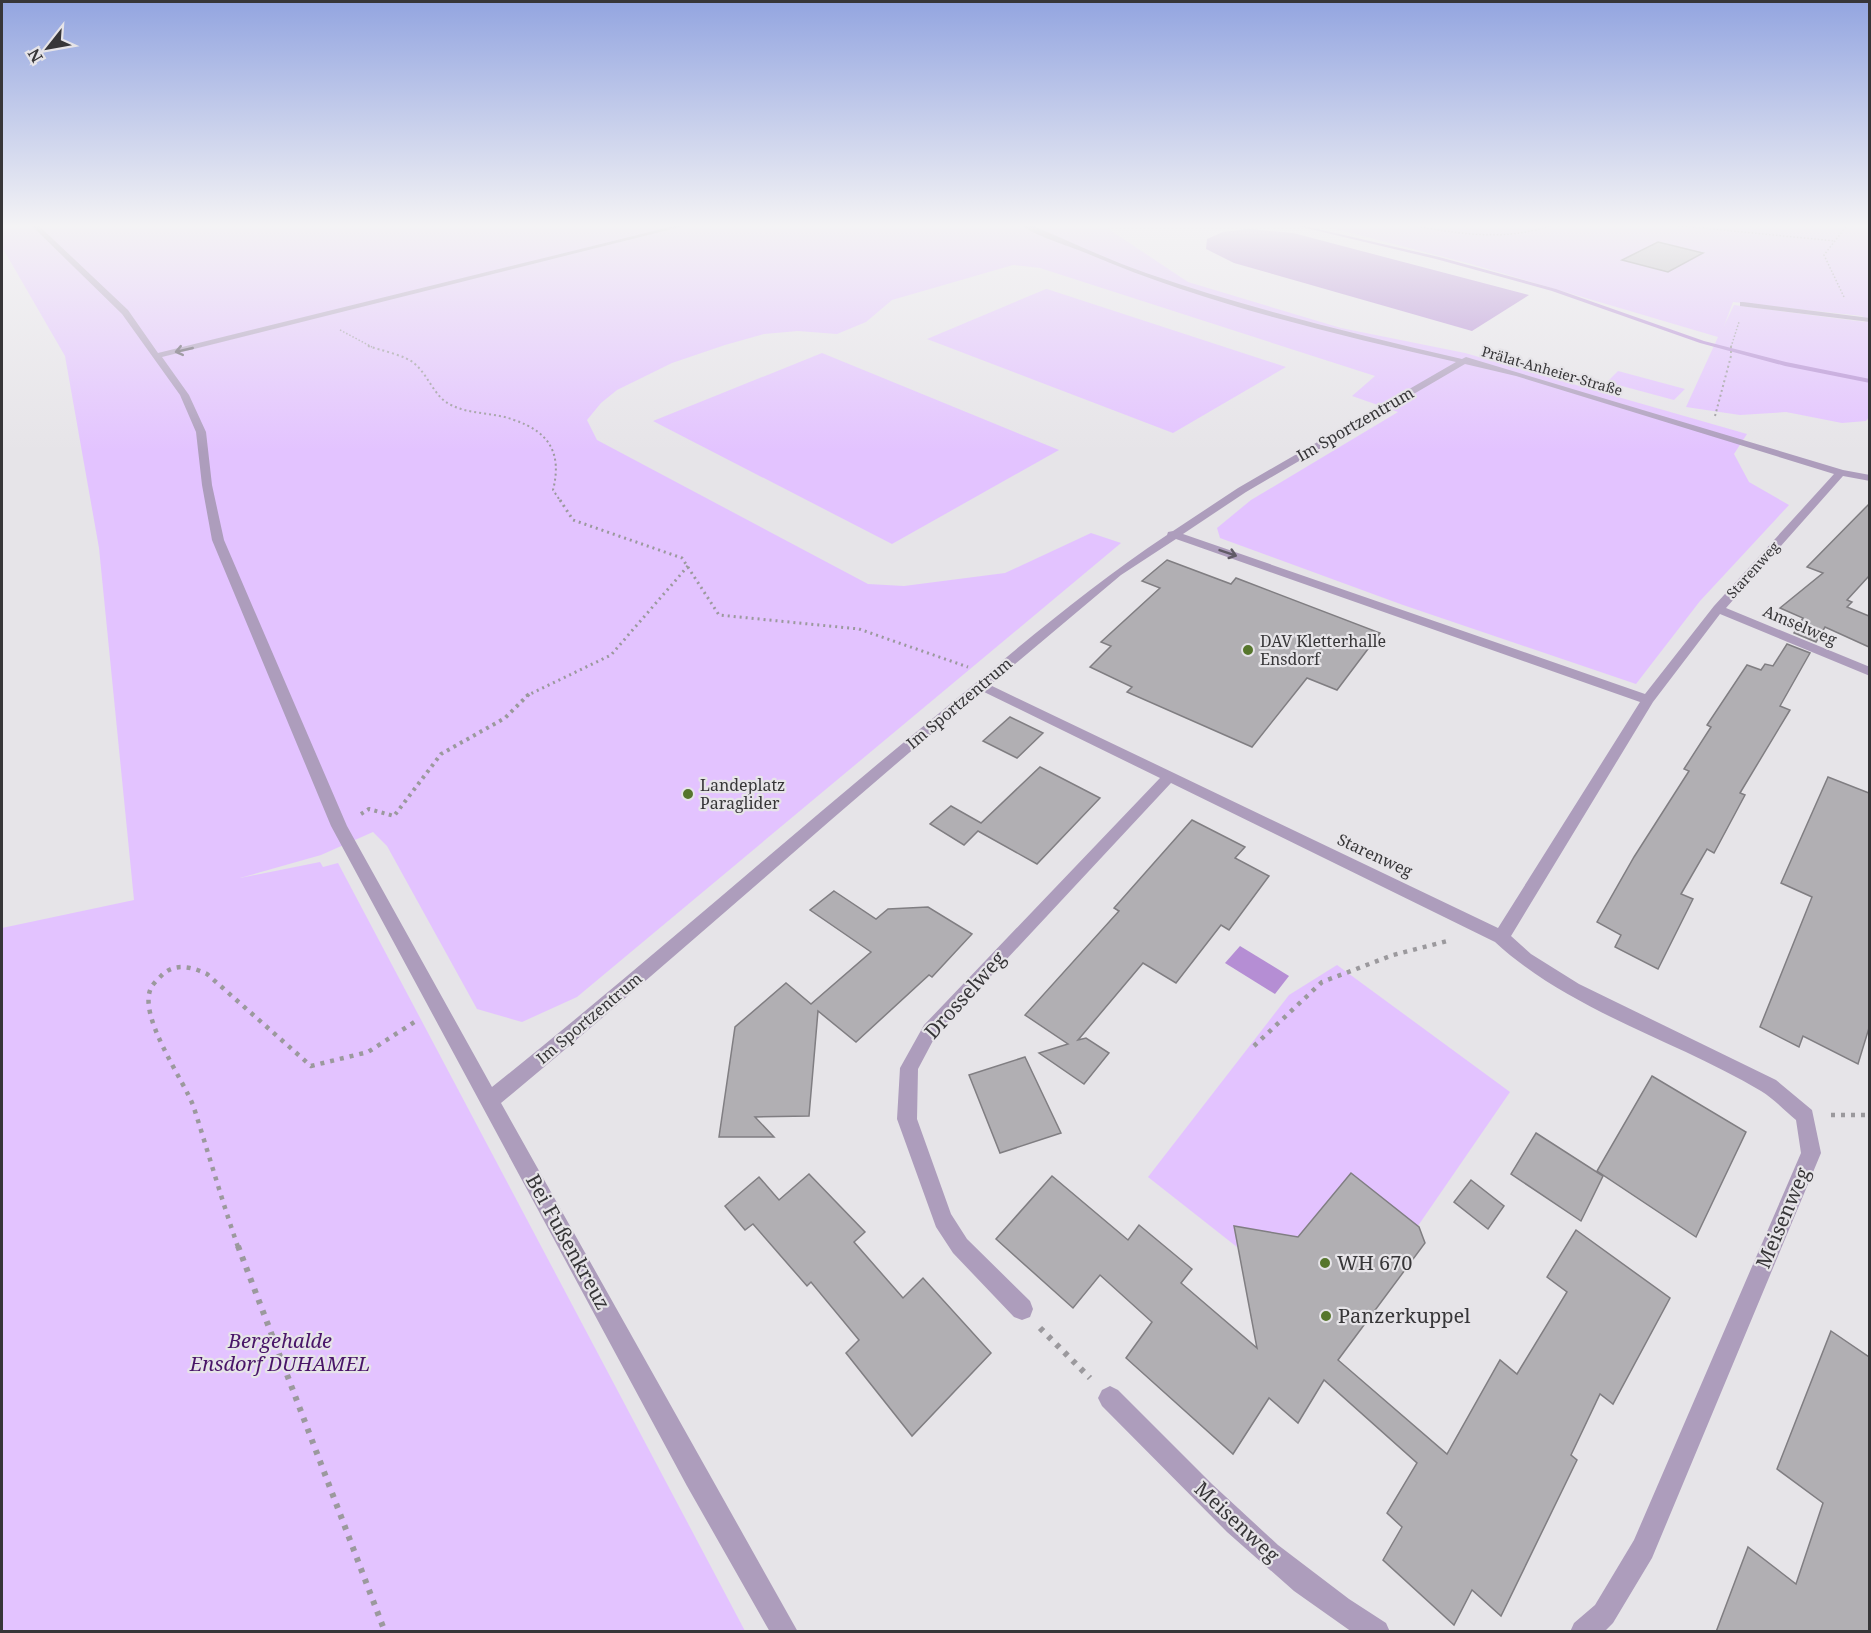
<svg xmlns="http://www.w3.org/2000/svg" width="1871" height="1633" font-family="'Noto Serif',serif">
<rect width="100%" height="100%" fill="#e6e4e8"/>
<g fill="#e3c3ff" fill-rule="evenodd">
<polygon points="2,224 1101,224 1188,282 1341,328 1465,353 1747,434 1734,454 1749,482 1789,505 1700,601 1636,684 1403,605 1220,538 1217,528 1251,500 1398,412 1352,396 1375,376 1040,268 1013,265 892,300 866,322 837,334 798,331 764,334 725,345 672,363 617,390 601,403 587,420 597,440 868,584 904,586 1005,573 1091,533 1121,543 577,997 522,1022 477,1009 387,846 373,832 321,855 240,878 320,862 323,867 338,863 745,1631 2,1631 2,928 134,900 99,548 65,356 2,247"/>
<path d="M1316,224H1869V417L1866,421L1842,423L1786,412L1740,415L1686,407L1718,337L1471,264ZM1733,302L1862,316L1865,322L1734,305L1724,326Z"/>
<polygon points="1046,289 1047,289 1286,367 1173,433 927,339"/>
<polygon points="822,353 1059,450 892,544 653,421"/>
<polygon points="1618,371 1685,389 1674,400 1607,382"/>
<polygon points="1337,965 1510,1092 1345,1332 1148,1177 1289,995"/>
</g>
<g fill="#b58ed4">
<polygon points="1249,229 1293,233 1529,295 1472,331 1234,263 1206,249 1207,239 1223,232"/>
<polygon points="1240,946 1289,976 1275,994 1225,963"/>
</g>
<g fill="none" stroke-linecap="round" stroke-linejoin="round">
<polygon fill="#b58ed4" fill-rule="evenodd" points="1289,224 1296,224 1439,257 1556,289 1704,341 1786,362 1870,379 1870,383 1785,366 1700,343 1552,291 1436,259"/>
</g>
<g fill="#b1afb3" stroke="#807e82" stroke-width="1.5">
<polygon points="1658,242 1703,253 1668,272 1622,260"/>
<polygon points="1869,504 1869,576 1847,600 1852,602 1847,607 1869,616 1869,647 1825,627 1816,642 1794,633 1803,618 1780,608 1823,573 1807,567"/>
<polygon points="1167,560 1231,584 1236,578 1380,633 1337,690 1307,678 1252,747 1127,692 1132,687 1090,667 1111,646 1101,642 1160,588 1142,581"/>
<polygon points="1787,644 1810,653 1780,706 1790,710 1740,793 1745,795 1714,853 1707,849 1681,894 1693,899 1658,969 1615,947 1621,935 1597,922 1634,857 1689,771 1684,769 1711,727 1707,725 1747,665 1761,670 1765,664 1773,666"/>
<polygon points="1010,717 1043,733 1017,758 983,741"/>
<polygon points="1040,767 1100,798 1037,864 978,831 964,845 930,824 951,806 981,823"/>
<polygon points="1828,777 1869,793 1869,1028 1858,1064 1803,1036 1799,1047 1760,1027 1812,897 1781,883"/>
<polygon points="1192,820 1245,847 1235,858 1269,876 1229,930 1221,925 1176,983 1143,963 1078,1040 1086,1038 1109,1053 1084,1084 1039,1053 1068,1044 1025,1015 1119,911 1114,908"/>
<polygon points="834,891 876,919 888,909 928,907 972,934 932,977 929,975 856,1042 818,1011 809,1116 755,1117 774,1137 719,1137 735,1027 786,983 811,1004 871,952 810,910"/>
<polygon points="1025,1057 1061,1133 1000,1153 969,1075"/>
<polygon points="1652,1076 1746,1132 1696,1237 1597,1171"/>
<polygon points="1536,1133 1603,1176 1581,1221 1511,1174"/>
<polygon points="1351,1173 1419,1227 1425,1243 1338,1360 1447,1454 1500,1360 1517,1374 1567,1292 1547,1277 1576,1230 1670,1298 1613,1404 1600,1394 1571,1455 1577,1460 1501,1616 1472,1590 1454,1625 1383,1560 1402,1527 1387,1513 1417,1463 1324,1380 1298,1423 1269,1398 1233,1454 1126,1358 1152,1322 1100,1275 1073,1308 996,1239 1052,1176 1128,1240 1139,1225 1192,1269 1181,1283 1257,1348 1234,1226 1298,1237"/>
<polygon points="809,1174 865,1232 854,1242 903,1298 923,1278 991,1353 912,1436 846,1353 859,1340 811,1282 807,1286 753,1224 745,1230 725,1206 759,1177 779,1200"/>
<polygon points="1471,1180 1504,1206 1488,1229 1454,1202"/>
<polygon points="1831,1331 1869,1357 1869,1632 1716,1632 1748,1547 1796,1584 1823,1503 1777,1469"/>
</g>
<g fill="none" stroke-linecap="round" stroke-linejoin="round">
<g stroke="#9b999d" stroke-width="1.5" stroke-dasharray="1.5 2" stroke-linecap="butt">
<path d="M1403,224C1455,233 1504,243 1555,224"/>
<polyline points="1661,224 1835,241"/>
<polyline points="1844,297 1824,255 1848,224"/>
<polyline points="340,330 372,347"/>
<polyline points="1731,347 1739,322"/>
</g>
<g stroke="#9b999d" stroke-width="2" stroke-dasharray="2 3" stroke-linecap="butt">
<path d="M368,346C380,350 407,356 415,364C429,376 434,397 451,405C471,415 494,412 514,420C550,432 562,454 553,490L561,502"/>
<polyline points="1715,416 1731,356 1731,346"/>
</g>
<g stroke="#9b999d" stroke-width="3" stroke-dasharray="2 4" stroke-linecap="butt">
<polyline points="560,500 573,520 682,558 719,615 859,629 968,667"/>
<polyline points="526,696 611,655 688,566"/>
</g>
<polyline stroke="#9b999d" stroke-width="4" stroke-dasharray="3 4.5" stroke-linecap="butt" points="361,814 369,809 394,816 441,754 505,718 529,694"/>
<g stroke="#9b999d" stroke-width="4.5" stroke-dasharray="4 6" stroke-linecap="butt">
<polyline points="1254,1046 1322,982 1393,955 1451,940"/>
<polyline points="1831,1115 1870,1115"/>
<path d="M238,1247C222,1201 209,1155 194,1108C185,1081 135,1014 152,986C154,983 158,979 161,976C174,962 192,967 207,974L311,1066L368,1052L416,1021"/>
</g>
<g stroke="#9b999d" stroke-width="6" stroke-dasharray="4.5 7" stroke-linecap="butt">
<polyline points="238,1246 385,1632"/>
<polyline points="1040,1328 1090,1378"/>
</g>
<g fill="#ad9dbc" fill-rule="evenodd">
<path d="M30,224H37L128,310L158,353L682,224H692L162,357L189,395L206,432L212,485L224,540L347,826L492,1087C647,963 795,831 949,705C1020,646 1090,586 1167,535L1168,532L1173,531L1238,488L1456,362C1330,333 1205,304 1086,253C1067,245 1034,236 1020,224H1028C1067,240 1106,259 1146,273C1250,309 1355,334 1462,359L1466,357L1843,470L1870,475V481L1843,476L1726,608L1870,667V676L1720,614L1653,702L1511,936L1531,954L1579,984L1776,1080L1812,1110L1821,1153L1652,1558L1613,1623L1604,1632H1570L1574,1623L1595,1605L1634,1540L1801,1153L1796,1120C1785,1111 1774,1099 1761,1091C1674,1039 1571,1012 1495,942L1171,783L936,1035L918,1069L917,1119L951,1214L967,1239L1030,1301L1033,1309L1030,1317L1022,1320L1014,1317L953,1253L936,1227L897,1119L900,1068L924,1025L1160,778L982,691C820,827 664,968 501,1103L798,1632H770L687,1486L331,826L212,540L202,485L196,432L180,395L122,314ZM1465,364L1516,376L1834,474L1714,606L1645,694L1183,534L1246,492ZM1176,539L1640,702L1498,928L990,685L1121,575Z"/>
<polygon points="1743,302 1870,318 1870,322 1740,306 1740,302"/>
<polygon points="1110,1386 1118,1390 1212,1484 1278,1545 1349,1599 1386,1623 1390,1632 1352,1632 1294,1591 1227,1532 1102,1406 1098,1398 1102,1390"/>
</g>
</g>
<defs><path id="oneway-shaft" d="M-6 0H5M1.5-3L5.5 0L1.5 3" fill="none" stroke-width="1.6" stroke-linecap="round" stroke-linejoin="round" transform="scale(1.5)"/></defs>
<g stroke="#605a66">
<use href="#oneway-shaft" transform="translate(184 350) rotate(167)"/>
<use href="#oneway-shaft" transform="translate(1228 553) rotate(19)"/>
</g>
<linearGradient id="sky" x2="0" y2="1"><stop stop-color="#93a5e0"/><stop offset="0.5" stop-color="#f4f3f5"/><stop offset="1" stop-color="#f4f3f5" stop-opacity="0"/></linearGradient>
<rect width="1871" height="452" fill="url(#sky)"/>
<g fill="#56762c" stroke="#e6e4e8" stroke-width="2">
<circle cx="1248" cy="650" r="6"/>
<circle cx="688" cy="794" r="6"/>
<circle cx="1325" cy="1263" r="6"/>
<circle cx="1326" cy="1316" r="6"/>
</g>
<g text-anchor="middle" stroke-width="4.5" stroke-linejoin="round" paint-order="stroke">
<g font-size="14" fill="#373638" stroke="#e6e4e8">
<text transform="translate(1552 371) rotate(16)" y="5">Prälat-Anheier-Straße</text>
<text transform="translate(1753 570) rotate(-48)" y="5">Starenweg</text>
</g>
<g font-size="16" fill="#373638" stroke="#e6e4e8">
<text transform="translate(1355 424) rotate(-30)" y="6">Im Sportzentrum</text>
<text transform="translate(1800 625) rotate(23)" y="6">Amselweg</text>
<text transform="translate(959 703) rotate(-40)" y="6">Im Sportzentrum</text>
<text transform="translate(1375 855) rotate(25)" y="6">Starenweg</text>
<text transform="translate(589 1018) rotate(-40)" y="6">Im Sportzentrum</text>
</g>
<g font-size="16" fill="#373638" stroke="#e6e4e8" text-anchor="start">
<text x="1260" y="647">DAV Kletterhalle<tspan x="1260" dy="18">Ensdorf</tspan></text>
<text x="700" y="791">Landeplatz<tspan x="700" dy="18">Paraglider</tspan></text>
</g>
<g font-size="20" fill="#373638" stroke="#e6e4e8">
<text transform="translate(965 995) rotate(-48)" y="7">Drosselweg</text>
<text transform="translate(1783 1218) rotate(-67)" y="7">Meisenweg</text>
<text transform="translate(568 1242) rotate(61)" y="7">Bei Fußenkreuz</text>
<text transform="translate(1237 1522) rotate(43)" y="7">Meisenweg</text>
</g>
<g font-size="20" fill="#373638" stroke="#e6e4e8" text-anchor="start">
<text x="1337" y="1270">WH 670</text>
<text x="1338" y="1323">Panzerkuppel</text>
</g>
<g font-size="20" font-style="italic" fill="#491568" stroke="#e6e4e8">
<text x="280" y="1348">Bergehalde<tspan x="280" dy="23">Ensdorf DUHAMEL</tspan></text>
</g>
</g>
<rect width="1871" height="1633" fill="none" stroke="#373638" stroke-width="6"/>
<g transform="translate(48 48) rotate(239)" stroke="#e6e4e8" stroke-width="4.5" paint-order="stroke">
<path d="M0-4.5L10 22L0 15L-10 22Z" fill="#373638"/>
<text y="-9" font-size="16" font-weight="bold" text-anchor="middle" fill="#373638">N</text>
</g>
</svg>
